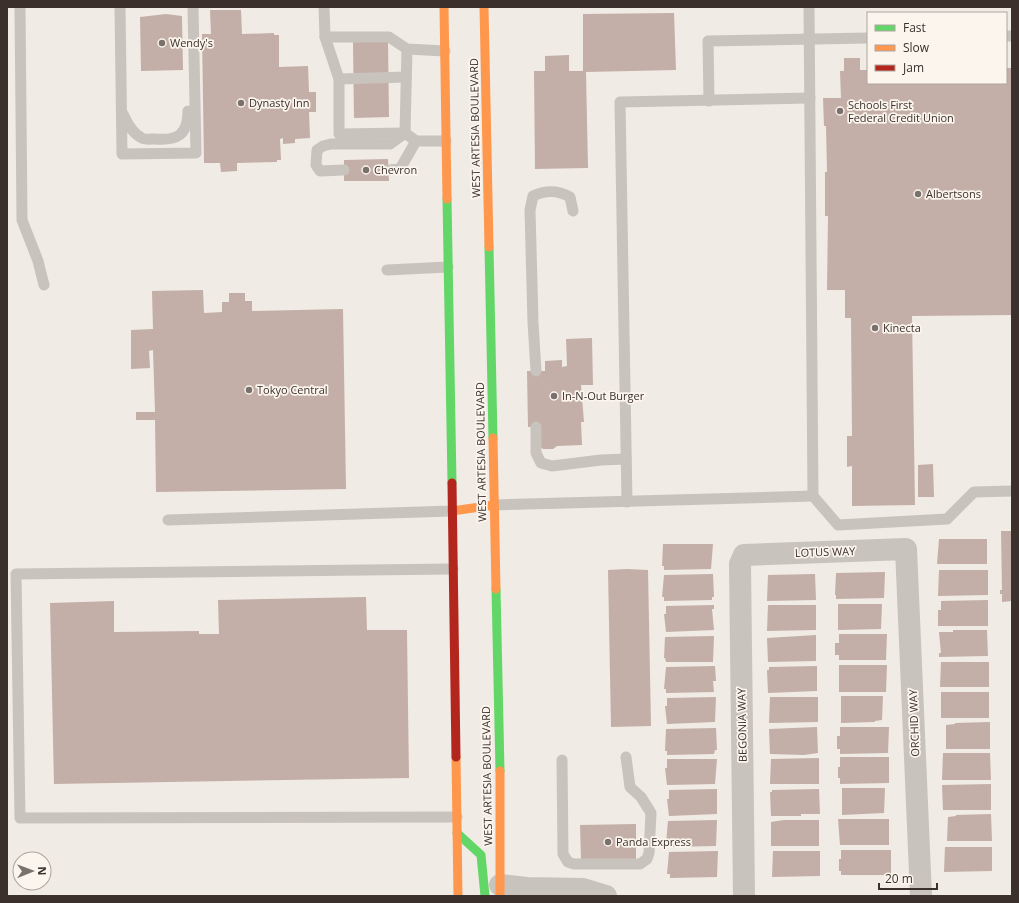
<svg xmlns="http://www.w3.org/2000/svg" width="1019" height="903" font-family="'Open Sans',sans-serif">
<rect width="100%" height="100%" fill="#f0ebe5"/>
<g fill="#c3afa7">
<polygon points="210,10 241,10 242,34 274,33 274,35 279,35 279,67 308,66 309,92 316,92 316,112 309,112 310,138 295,139 295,143 283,144 283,138 280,139 281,160 277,160 277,162 237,163 237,171 221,172 220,163 204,163 202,34 211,34"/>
<polygon points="674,13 676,70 586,72 588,168 535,169 534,71 545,71 545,56 569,55 569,71 583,71 583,14"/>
<polygon points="166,14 182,16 183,70 141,71 140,17"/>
<polygon points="388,41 389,117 354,118 353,42"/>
<polygon points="844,58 860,58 860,70 868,70 868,83 1006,83 1006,68 1012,68 1012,315 912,316 915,505 852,506 852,466 847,467 847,436 852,436 851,318 845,318 845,290 827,290 828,216 825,216 825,172 827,172 826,126 824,126 823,98 841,98 840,71 844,71"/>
<polygon points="388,159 389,181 344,181 344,160"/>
<polygon points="203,290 204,313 222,312 222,302 229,302 229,293 245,293 245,301 252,301 252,311 343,309 346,489 156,492 155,420 136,420 136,412 155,412 153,350 149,351 150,368 131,369 131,330 153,329 152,291"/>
<polygon points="592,338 593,385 581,385 584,422 581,422 582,445 557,446 553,449 543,449 540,446 541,427 528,427 527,371 545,371 545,361 562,360 562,367 567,366 566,339"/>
<polygon points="933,464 934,497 918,497 918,465"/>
<polygon points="1001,531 1012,531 1012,601 1002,602 1002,594 1000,594 1000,590 1002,590"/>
<polygon points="939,539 987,539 987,564 937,564"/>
<polygon points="663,544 713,544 711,569 664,570 664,566 662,566"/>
<polygon points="627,569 648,570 651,726 611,727 608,570"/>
<polygon points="939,570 988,570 988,595 938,596"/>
<polygon points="885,572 884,598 836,599 836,595 835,595 836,573"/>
<polygon points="713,574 714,597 712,597 712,600 664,601 664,597 662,597 664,575"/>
<polygon points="815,574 816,600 767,601 768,575"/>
<polygon points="366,597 367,630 407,630 409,778 54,784 50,603 114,601 114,632 199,631 199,634 219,634 218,600"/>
<polygon points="988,600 988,626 938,626 938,610 941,610 941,601"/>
<polygon points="838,604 882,604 881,629 838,630"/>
<polygon points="714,605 714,609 712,609 714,630 666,632 664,614 666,614 666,606"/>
<polygon points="768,605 816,605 816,630 767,631"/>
<polygon points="953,630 987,630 988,656 939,657 939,653 941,653 939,632 953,632"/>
<polygon points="839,634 887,634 886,660 839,660 839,655 835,655 835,643 839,643"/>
<polygon points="816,635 816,661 768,662 767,638"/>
<polygon points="714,636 713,662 666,662 665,658 664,658 665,637"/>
<polygon points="941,662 989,662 989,687 940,687"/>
<polygon points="839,665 887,665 886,692 839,692"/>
<polygon points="715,666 716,681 713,681 714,692 666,693 666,689 664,689 666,667"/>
<polygon points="817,666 817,691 768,693 767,670 769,670 769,667"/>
<rect x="941" y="692" width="48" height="26"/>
<polygon points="841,696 883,696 882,720 875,721 875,722 841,723"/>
<polygon points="716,697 715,722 667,724 665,706 667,706 667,698"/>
<polygon points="770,697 818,697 818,722 769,723"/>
<polygon points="990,722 990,749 946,749 946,725 955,724 955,723"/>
<polygon points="817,727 818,753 804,755 770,754 769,729"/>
<polygon points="840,727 889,727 888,753 840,754 840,749 837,749 837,736 840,736"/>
<polygon points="716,728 717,750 715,750 714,754 667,755 667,751 665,751 666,729"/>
<polygon points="943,753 990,753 991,780 942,780"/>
<polygon points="840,757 889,757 889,783 840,784 840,778 838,778 838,767 840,767"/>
<polygon points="819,758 819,784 770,784 771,759"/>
<polygon points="667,759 717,759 715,784 667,785 665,768 667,768"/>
<polygon points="991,784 991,810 943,810 942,785"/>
<polygon points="842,788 885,788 884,813 842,815"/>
<polygon points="717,789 717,814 669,816 667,799 669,799 669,790"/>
<polygon points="819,789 820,814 801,814 801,816 771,816 770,792 772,792 772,790"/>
<polygon points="991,814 992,841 947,841 948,817 956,816 956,815"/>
<polygon points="838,819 889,819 889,845 840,845"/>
<polygon points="717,820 716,846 669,847 669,843 666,843 668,821"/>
<polygon points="784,820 819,820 819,846 771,846 771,822"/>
<polygon points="636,824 636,860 581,860 580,825"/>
<polygon points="945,847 992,847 992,871 944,872"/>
<polygon points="841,850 891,850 891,875 841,875 841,871 839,871 839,859 841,859"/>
<polygon points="718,851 717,877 670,878 670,874 667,874 669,852"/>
<polygon points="773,851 820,851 820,876 772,877"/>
</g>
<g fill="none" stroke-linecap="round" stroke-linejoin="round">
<g stroke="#c9c3be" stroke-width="11">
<polyline points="20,7 22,220 38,261 44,285"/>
<polyline points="120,7 122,154 196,153 193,7"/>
<polyline points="324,7 325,37 339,79 339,134 405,133 416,141 446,141"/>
<polyline points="809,7 813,496 838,525 947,519 974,492 1012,491"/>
<polyline points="1006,36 1012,36"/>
<polyline points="325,37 389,37 407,49 445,51"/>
<polyline points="339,79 406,77"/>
<polyline points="709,101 708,41 868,38"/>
<path d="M123,114C127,123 133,134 142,138C145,140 151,139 155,139C177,141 188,135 188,111"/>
<polyline points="344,170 320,171 316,165 317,150 323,146 331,144 390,144 405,133 407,49"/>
<polyline points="389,170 400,169 416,141"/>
<polyline points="387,270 448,267"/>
<path d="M536,371L533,322L530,210L533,196C546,190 557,190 570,197L573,211"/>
<polyline points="536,427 536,453 541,463 552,466 601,460 626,459"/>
<polyline points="627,502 620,102 810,98"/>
<polyline points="494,505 813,496"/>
<polyline points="168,520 452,511"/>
<polyline points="453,569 16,574 20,818 457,817"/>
<polyline points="562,760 563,854 568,862 574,864 640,864 647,859 649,853 651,813 641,797 630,787 626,757"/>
</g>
<g stroke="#c9c3be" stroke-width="22">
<polyline points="500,885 527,888 583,889 606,896"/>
<polyline points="744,896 740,564 744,555 906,549 921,896"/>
</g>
<g stroke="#63d668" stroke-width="9">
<polyline points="447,199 452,483"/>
<polyline points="489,247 493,438"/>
<polyline points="496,589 500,771"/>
<polyline points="457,833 481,855 485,896"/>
</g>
<g stroke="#ff974d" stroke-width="9">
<polyline points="444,7 447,199"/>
<polyline points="484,7 489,247"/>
<polyline points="493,438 496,589"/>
<polyline points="452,511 494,505"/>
<polyline points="456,757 458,896"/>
<polyline points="500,771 500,896"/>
</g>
<polyline stroke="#b3261e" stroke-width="9" points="452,483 456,757"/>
</g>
<g fill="#7a716c" stroke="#fbf5ee" stroke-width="1.5">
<circle cx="162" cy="43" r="4"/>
<circle cx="241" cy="103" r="4"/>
<circle cx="840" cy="111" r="4"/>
<circle cx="366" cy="170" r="4"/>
<circle cx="918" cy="194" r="4"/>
<circle cx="875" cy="328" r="4"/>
<circle cx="249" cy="390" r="4"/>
<circle cx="554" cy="396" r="4"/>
<circle cx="608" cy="842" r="4"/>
</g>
<g text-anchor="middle" stroke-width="3.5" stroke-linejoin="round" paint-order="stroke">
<g font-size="11" fill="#3b302b" stroke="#fbf5ee" text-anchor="start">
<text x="170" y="47">Wendy's</text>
<text x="249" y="107">Dynasty Inn</text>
<text x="848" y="109">Schools First<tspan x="848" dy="13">Federal Credit Union</tspan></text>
<text x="374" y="174">Chevron</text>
<text x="926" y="198">Albertsons</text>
<text x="883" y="332">Kinecta</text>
<text x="257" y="394">Tokyo Central</text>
<text x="562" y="400">In-N-Out Burger</text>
<text x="616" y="846">Panda Express</text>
</g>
<g font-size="11" fill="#3b302b" stroke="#fbf5ee">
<text transform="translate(475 128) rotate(-91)" y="4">WEST ARTESIA BOULEVARD</text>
<text transform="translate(481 452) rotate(-91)" y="4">WEST ARTESIA BOULEVARD</text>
<text transform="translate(825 552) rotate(-2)" y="4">LOTUS WAY</text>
<text transform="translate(914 723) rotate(-92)" y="4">ORCHID WAY</text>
<text transform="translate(742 725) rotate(-91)" y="4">BEGONIA WAY</text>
<text transform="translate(487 776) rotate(-91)" y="4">WEST ARTESIA BOULEVARD</text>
</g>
</g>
<rect width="1019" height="903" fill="none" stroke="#3b302b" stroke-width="16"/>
<rect x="867" y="12" width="140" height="72" fill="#fbf5ee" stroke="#aea6a0"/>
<rect x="875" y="25" width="20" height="6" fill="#63d668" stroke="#aea6a0"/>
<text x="903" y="32" font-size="12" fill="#3b302b">Fast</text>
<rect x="875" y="45" width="20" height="6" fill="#ff974d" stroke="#aea6a0"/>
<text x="903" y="52" font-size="12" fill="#3b302b">Slow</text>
<rect x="875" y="65" width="20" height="6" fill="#b3261e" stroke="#aea6a0"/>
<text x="903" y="72" font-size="12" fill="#3b302b">Jam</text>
<g transform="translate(32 871) rotate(89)"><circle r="19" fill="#fbf5ee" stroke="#aea6a0"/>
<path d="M0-3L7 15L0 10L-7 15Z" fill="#7a716c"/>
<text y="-6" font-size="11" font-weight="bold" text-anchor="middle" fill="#3b302b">N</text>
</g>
<path d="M879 883v6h58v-6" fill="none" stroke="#3b302b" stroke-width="2"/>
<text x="885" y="883" font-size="12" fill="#3b302b" stroke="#fbf5ee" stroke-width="3" paint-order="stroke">20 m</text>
</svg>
